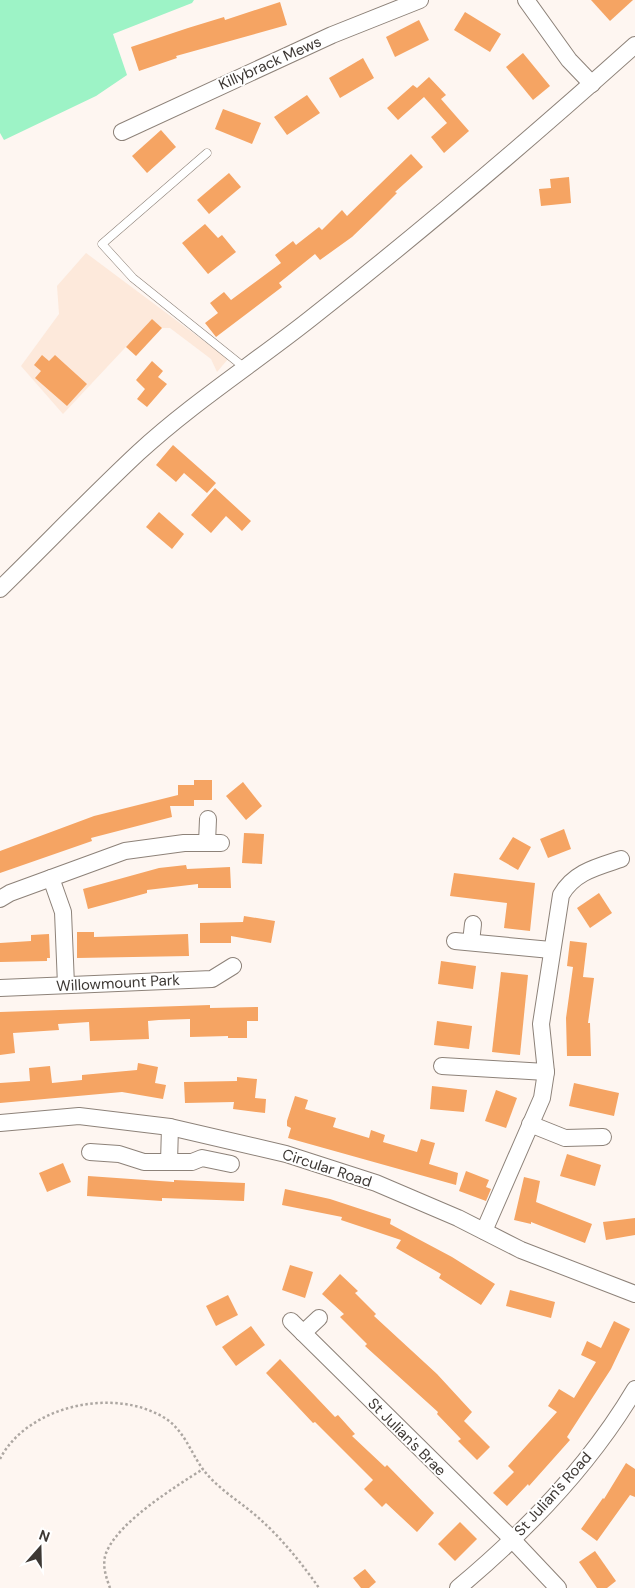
<svg xmlns="http://www.w3.org/2000/svg" width="635" height="1588" font-family="'DM Sans',sans-serif">
<rect width="100%" height="100%" fill="#fef6f1"/>
<polygon fill="#fde9db" points="86,253 228,359 217,372 211,359 170,328 162,328 152,319 63,414 21,366 59,314 57,286"/>
<polygon fill="#9df3c6" points="0,0 194,0 192,3 113,34 127,75 96,96 4,140 0,133"/>
<g fill="#f5a463">
<polygon points="591,0 633,0 610,21"/>
<polygon points="280,2 287,25 176,56 177,58 139,71 131,47 188,28 224,17 225,20"/>
<polygon points="465,12 501,34 490,52 454,30"/>
<polygon points="419,20 429,40 395,57 386,37"/>
<polygon points="523,53 550,86 533,100 506,67"/>
<polygon points="363,58 374,78 340,98 329,78"/>
<polygon points="429,77 446,95 441,99 469,131 444,153 431,137 447,123 424,97 398,120 387,108 413,85 417,88"/>
<polygon points="307,95 320,113 287,135 274,117"/>
<polygon points="223,109 261,123 252,144 215,129"/>
<polygon points="161,130 176,147 147,173 132,156"/>
<polygon points="411,154 423,167 395,192 397,193 377,213 352,237 320,260 315,254 279,283 282,287 216,337 205,323 218,313 210,303 224,292 231,300 281,263 275,255 293,241 296,245 319,227 322,230 342,210 347,216"/>
<polygon points="229,173 241,187 209,214 197,200"/>
<polygon points="569,177 571,203 541,206 539,189 551,188 550,179"/>
<polygon points="205,224 218,238 222,235 236,252 208,274 182,243"/>
<polygon points="152,319 162,328 136,356 126,347"/>
<polygon points="42,355 49,361 55,355 87,384 67,406 35,378 41,371 34,365"/>
<polygon points="152,361 163,371 158,377 167,384 147,407 137,399 145,389 136,380"/>
<polygon points="173,445 216,483 207,493 184,473 176,482 156,465"/>
<polygon points="215,488 251,521 242,531 226,516 211,533 191,515"/>
<polygon points="159,512 184,534 172,549 146,527"/>
<polygon points="194,780 212,780 212,800 194,800 194,806 170,806 172,817 91,838 92,841 0,873 0,851 94,816 178,795 178,785 194,785"/>
<polygon points="243,782 262,806 246,820 226,796"/>
<polygon points="564,829 571,849 548,858 540,839"/>
<polygon points="244,833 264,834 262,864 242,863"/>
<polygon points="513,837 531,847 518,870 499,859"/>
<polygon points="186,865 187,869 230,867 231,888 198,888 198,884 147,890 147,893 88,909 83,889 159,868"/>
<polygon points="454,873 535,883 530,931 504,928 507,903 450,896"/>
<polygon points="599,893 612,913 590,928 577,908"/>
<polygon points="244,916 275,921 271,943 231,936 231,943 200,943 200,923 243,922"/>
<polygon points="77,932 94,932 94,937 188,934 189,956 77,958"/>
<polygon points="49,934 50,958 47,958 47,961 0,962 0,943 31,941 31,935"/>
<polygon points="570,941 587,943 583,977 594,978 588,1023 590,1023 591,1056 567,1056 566,1018 573,967 567,966"/>
<polygon points="441,961 476,966 473,989 438,984"/>
<polygon points="501,972 528,975 520,1055 492,1052"/>
<polygon points="210,1005 210,1008 258,1007 258,1021 247,1021 247,1038 228,1038 228,1036 190,1037 190,1019 159,1020 148,1021 149,1039 90,1041 89,1022 58,1024 59,1030 13,1033 15,1053 0,1055 0,1012"/>
<polygon points="437,1021 472,1026 469,1049 434,1045"/>
<polygon points="138,1063 158,1067 155,1083 166,1085 163,1099 122,1092 0,1103 0,1083 30,1081 29,1068 50,1066 52,1083 82,1080 82,1075 137,1070"/>
<polygon points="237,1077 257,1079 255,1098 266,1099 265,1113 233,1109 234,1102 185,1103 184,1082 237,1081"/>
<polygon points="574,1083 619,1093 614,1116 569,1106"/>
<polygon points="432,1086 467,1090 464,1112 430,1109"/>
<polygon points="496,1090 517,1098 506,1128 485,1121"/>
<polygon points="295,1096 308,1100 305,1109 336,1118 333,1127 369,1138 371,1130 385,1135 383,1142 417,1152 421,1139 435,1143 429,1164 458,1173 456,1185 288,1138 291,1128 287,1126 287,1121"/>
<polygon points="567,1154 601,1165 595,1186 560,1176"/>
<polygon points="63,1163 71,1182 47,1192 39,1173"/>
<polygon points="466,1171 489,1180 486,1187 491,1189 486,1201 459,1191"/>
<polygon points="88,1176 174,1182 174,1180 245,1183 244,1201 162,1198 162,1201 87,1196"/>
<polygon points="524,1177 540,1181 536,1202 592,1224 585,1243 531,1222 531,1224 514,1220"/>
<polygon points="285,1189 330,1199 391,1219 390,1224 452,1257 495,1284 481,1305 439,1278 441,1274 396,1248 401,1240 341,1220 342,1217 282,1205"/>
<polygon points="635,1218 635,1235 606,1240 603,1222"/>
<polygon points="290,1265 313,1272 305,1298 282,1290"/>
<polygon points="340,1274 358,1291 355,1293 376,1314 374,1316 437,1374 472,1412 464,1421 490,1447 477,1460 458,1441 461,1439 437,1414 438,1412 365,1346 367,1344 340,1317 344,1314 322,1294"/>
<polygon points="510,1290 555,1302 551,1318 506,1306"/>
<polygon points="228,1295 238,1315 216,1326 206,1306"/>
<polygon points="614,1321 630,1329 611,1369 567,1437 570,1440 529,1486 528,1484 507,1506 493,1493 514,1472 508,1466 557,1412 548,1406 559,1389 574,1398 596,1362 581,1355 587,1341 601,1348"/>
<polygon points="251,1326 265,1345 236,1366 222,1347"/>
<polygon points="280,1359 335,1417 338,1415 355,1434 352,1436 385,1467 387,1465 434,1513 417,1532 386,1503 382,1507 364,1489 373,1480 315,1422 313,1423 266,1373"/>
<polygon points="626,1463 635,1469 635,1497 630,1495 597,1541 581,1529 603,1498 604,1499"/>
<polygon points="460,1522 477,1539 455,1561 438,1544"/>
<polygon points="595,1551 616,1581 607,1588 597,1588 579,1562"/>
<polygon points="365,1569 376,1582 369,1588 361,1588 353,1578"/>
</g>
<g fill="none" stroke-linecap="round" stroke-linejoin="round">
<defs>
<polyline id="lane" points="207,153 102,244 133,278 245,368"/>
<g id="street">
<polyline points="526,0 569,60 592,84"/>
<polyline points="122,132 332,35 420,0"/>
<path d="M0,589C46,544 91,497 138,453C191,404 253,364 310,319C422,231 529,140 635,45"/>
<polyline points="207,843 208,819"/>
<polyline points="51,878 63,912 66,985"/>
<polyline points="0,899 10,893 125,851 184,843 221,843"/>
<polyline points="455,941 551,950"/>
<polyline points="471,942 473,924"/>
<polyline points="0,988 212,979 233,966"/>
<polyline points="442,1066 546,1072"/>
<polyline points="0,1123 79,1116 170,1127 286,1154 376,1183 458,1218 521,1250 635,1294"/>
<polyline points="530,1124 565,1138 603,1137"/>
<polyline points="90,1152 119,1154 144,1162 192,1162 202,1158 231,1164"/>
<polyline points="169,1162 170,1127"/>
<path d="M484,1231L542,1098L546,1072L541,1024L561,895C574,872 597,867 621,859"/>
<polyline points="291,1321 507,1534 558,1588"/>
<polyline points="303,1333 319,1318"/>
<path d="M458,1588C525,1532 590,1465 635,1389"/>
</g>
</defs>
<use href="#lane" stroke="#8d8279" stroke-width="9"/>
<use href="#street" stroke="#8d8279" stroke-width="18"/>
<g stroke="#ada7a2" stroke-width="2.5" stroke-dasharray="2.5 2.5" stroke-linecap="butt">
<path d="M0,1459C27,1406 113,1387 163,1417C183,1428 190,1451 202,1468C218,1490 243,1503 262,1521C283,1540 303,1565 319,1588"/>
<path d="M110,1588C106,1577 101,1563 107,1551C120,1521 175,1487 203,1469"/>
</g>
<use href="#lane" stroke="#fff" stroke-width="8"/>
<use href="#street" stroke="#fff" stroke-width="16"/>
</g>
<g text-anchor="middle" stroke-width="4" stroke-linejoin="round" paint-order="stroke">
<g font-size="15" fill="#3d3834" stroke="#fff">
<text transform="translate(270 63) rotate(-24)" y="5">Killybrack Mews</text>
<text transform="translate(118 983) rotate(-3)" y="5">Willowmount Park</text>
<text transform="translate(327 1168) rotate(18)" y="5">Circular Road</text>
<text transform="translate(407 1437) rotate(45)" y="5">St Julian's Brae</text>
<text transform="translate(553 1494) rotate(-48)" y="5">St Julian's Road</text>
</g>
</g>
<g transform="translate(40 1548) rotate(20)" stroke="#ffffff" stroke-width="4" paint-order="stroke">
<path d="M0-4L9 19L0 12L-9 19Z" fill="#3d3834"/>
<text y="-8" font-size="14" font-weight="bold" text-anchor="middle" fill="#3d3834">N</text>
</g>
</svg>
